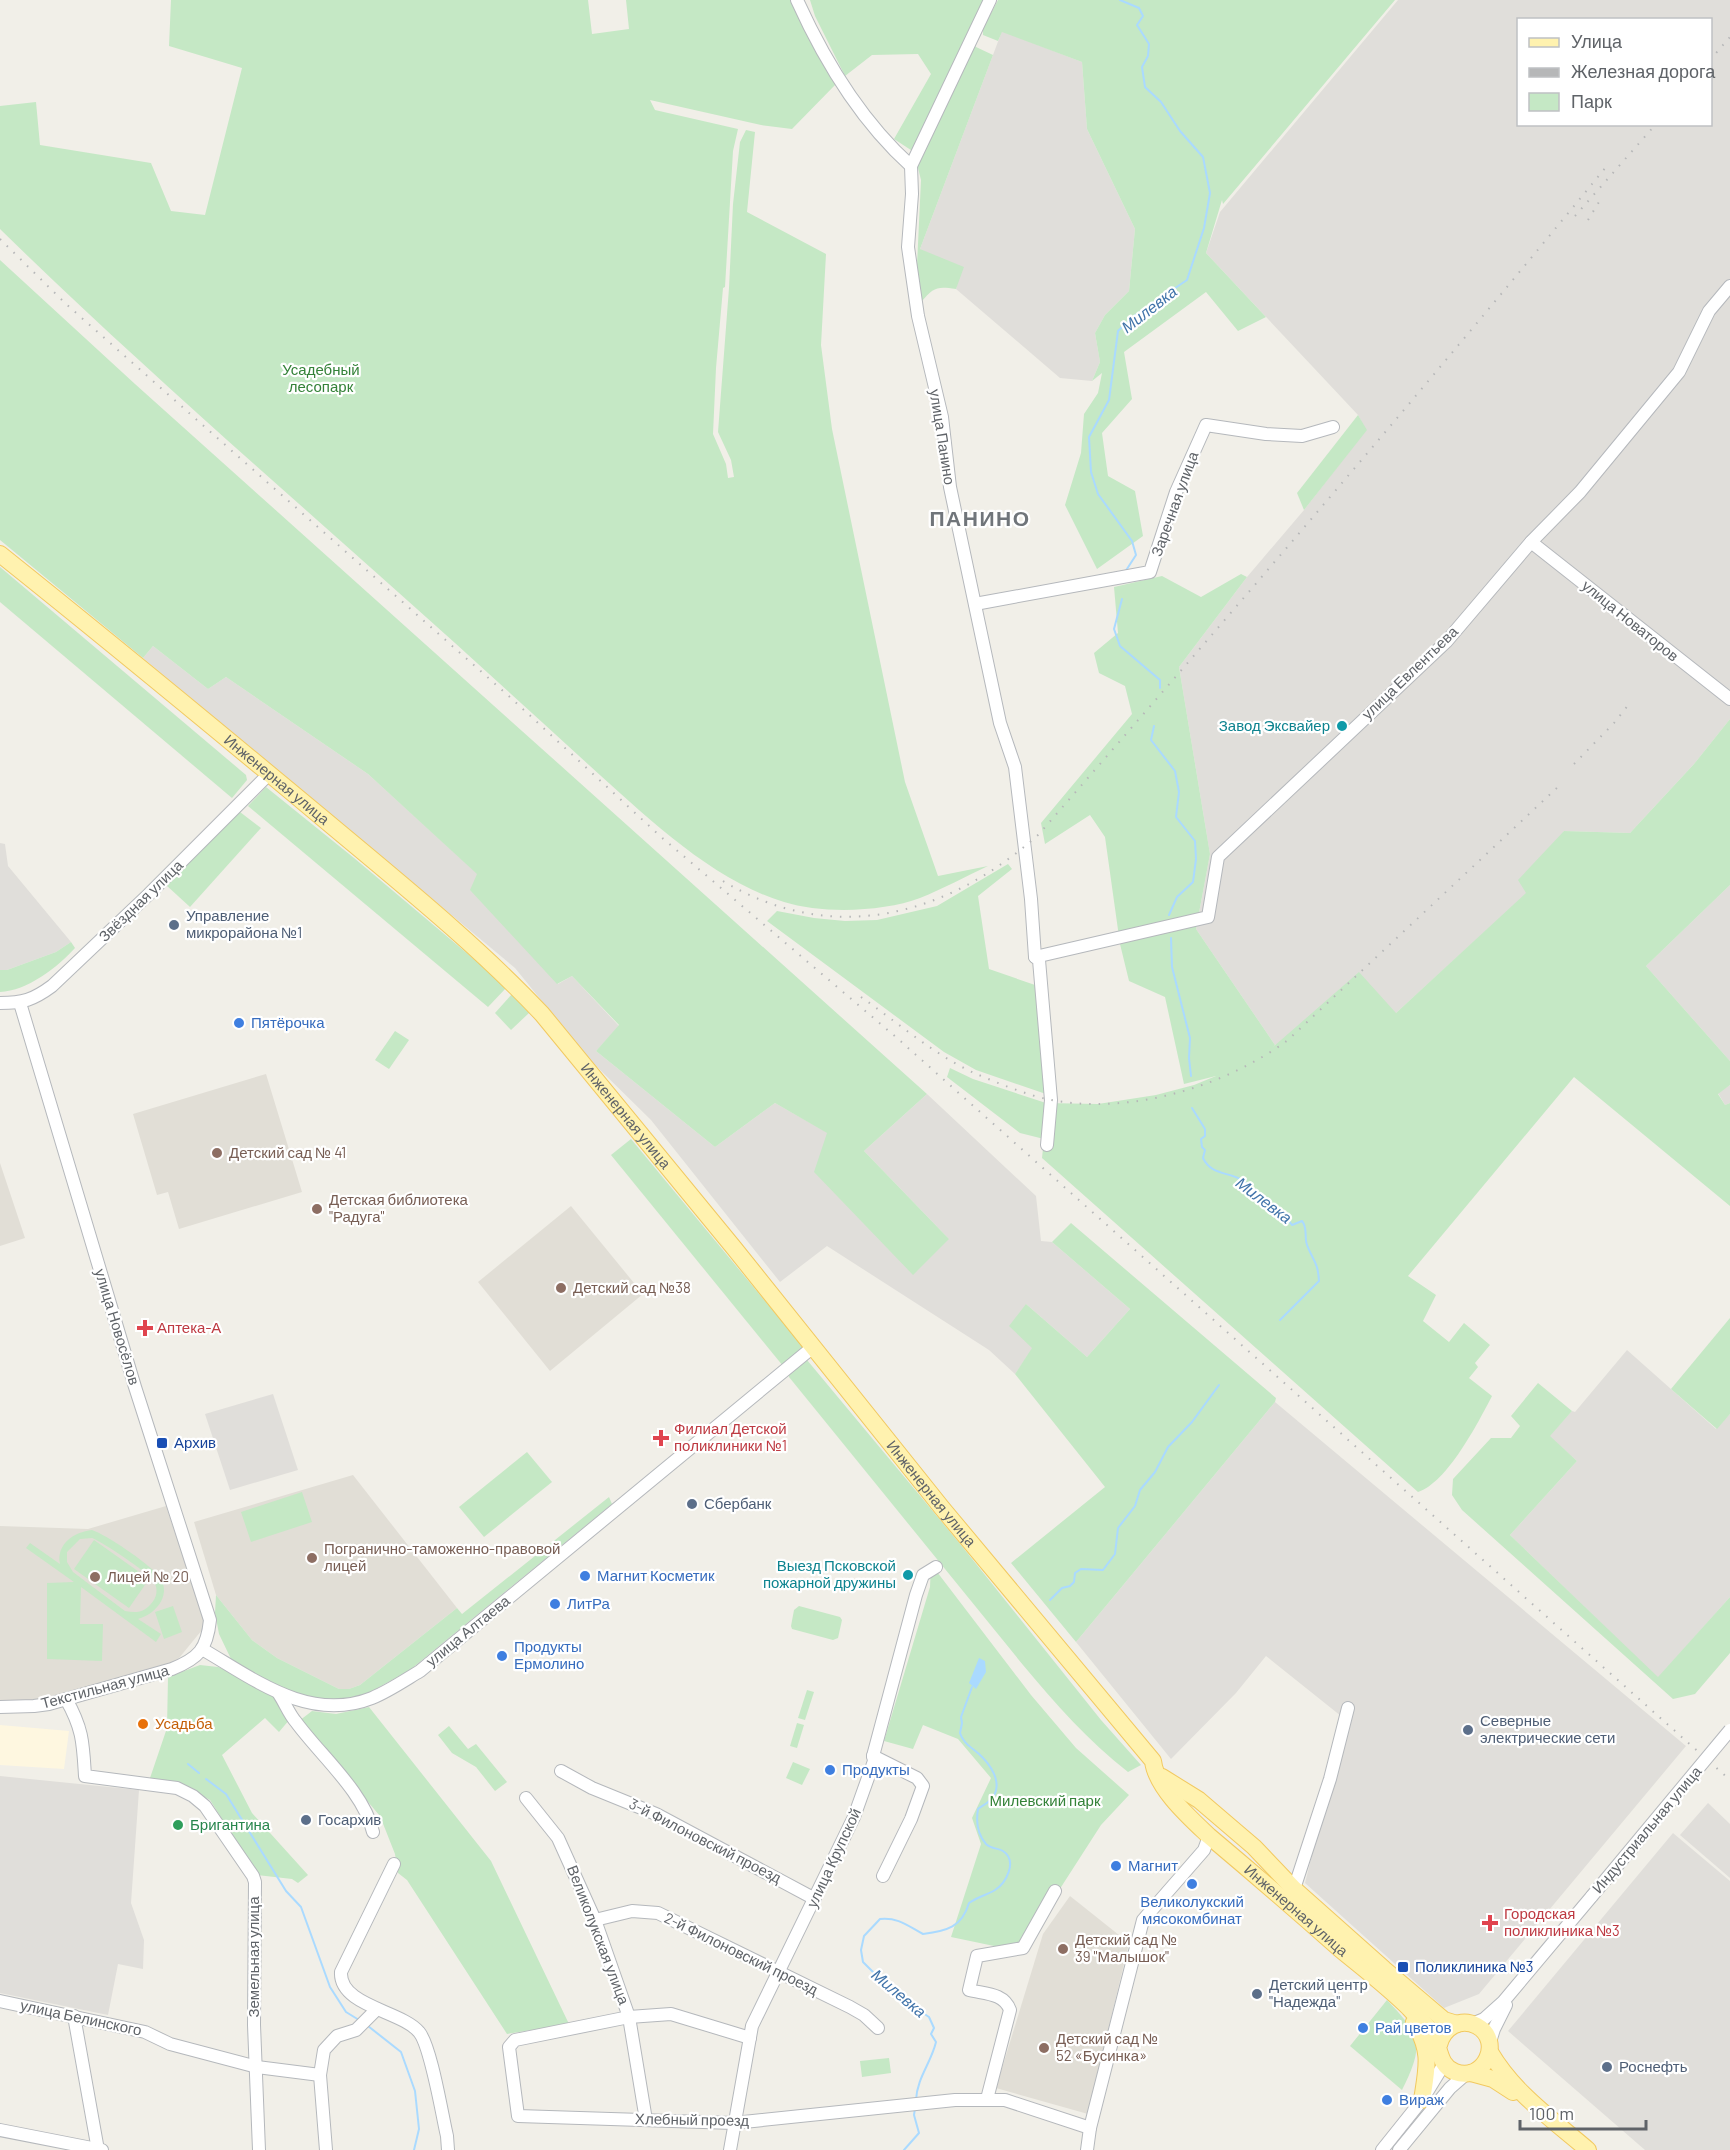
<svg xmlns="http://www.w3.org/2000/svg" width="1730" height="2150" font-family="Barlow,sans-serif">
<rect width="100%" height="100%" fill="#f1efe8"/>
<polygon fill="#fef7e0" points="0,1725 69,1731 64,1769 0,1765"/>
<g fill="#e0deda" fill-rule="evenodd">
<path d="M1398,0H1730V719L1694,764L1630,833L1564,831L1527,893L1396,1013L1275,1045L1196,929L1210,854L1179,667L1247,577L1304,510L1366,430L1358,415L1206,253L1220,212ZM1518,20H1710V124H1518Z"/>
<polygon points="1002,31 1082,62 1087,129 1135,229 1129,291 1105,315 1095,333 1100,362 1092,381 1060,378 956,289 957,285 920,249"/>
<polygon points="153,646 208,689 226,677 368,774 478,874 558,984 572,976 619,1026 596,1051 715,1147 775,1103 828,1133 949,1239 864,1151 927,1094 1036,1196 1041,1241 1052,1242 1130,1309 1087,1357 1026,1304 1033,1348 1015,1374 989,1350 827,1246 780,1282 651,1120 589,1059 515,968 143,658"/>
<polygon points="0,843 5,844 8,866 71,942 56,952 7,970 0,970"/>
<polygon points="1730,885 1730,1061 1646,966"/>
<polygon points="1730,1085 1730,1103 1725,1105 1718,1093"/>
<polygon points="1627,1350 1716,1429 1730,1414 1730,1597 1658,1678 1510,1535 1577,1461 1549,1436 1572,1411 1575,1412"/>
<polygon points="273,1394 298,1470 230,1490 205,1414"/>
<polygon points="1275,1402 1686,1746 1479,1994 1444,2008 1305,1883 1346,1720 1266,1656 1236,1693 1171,1759 1076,1642"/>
<polygon points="0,1776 139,1790 131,1903 144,1940 143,1969 118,1964 108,2015 0,1993"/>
<polygon points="1708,1803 1730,1824 1730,1878 1680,1835"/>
<polygon points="1673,1833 1730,1881 1730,2150 1645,2150 1508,2031"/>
</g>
<g fill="#e1ded6">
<polygon points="266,1074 302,1192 179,1229 168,1192 157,1195 133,1114"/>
<polygon points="0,1163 25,1238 0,1246"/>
<polygon points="571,1206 643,1294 550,1371 478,1282"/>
<polygon points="353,1475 457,1608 360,1685 349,1689 339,1689 277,1658 252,1640 216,1595 194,1522"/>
<polygon points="166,1506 206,1625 175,1663 40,1701 0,1700 0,1526 88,1529"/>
<polygon points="1070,1896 1129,1943 1088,2114 996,2088 1043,1934"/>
</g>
<g fill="#c5e8c5" fill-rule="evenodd">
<path d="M171,0H588L592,34L629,29L626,0H792L822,63L836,84L792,129L761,125L650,100L655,110L738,129L733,151L725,287L723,288L716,368L713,434L726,464L728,478L734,477L731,460L718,432L729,288L733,204L740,142L746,130L755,132L747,212L826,254L821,345L832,429L905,782L938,876L988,866C966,876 943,889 920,898C883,912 822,914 784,902C711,880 646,816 590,766C545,725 500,684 455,643C303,506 146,372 0,229V106L36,102L40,145L151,163L171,211L205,215L242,68L169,46Z"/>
<path d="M810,0H987L969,37L976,47L993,55L920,249L964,267L956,289C937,286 934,287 921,302L917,265L921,180L914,152L894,139L931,74L918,54L872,55L845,76L815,16Z"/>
<polygon points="998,0 1395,0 1223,204 1222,200 1206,253 1266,317 1238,331 1206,292 1124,352 1132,399 1102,433 1108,476 1135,491 1143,536 1097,569 1065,505 1081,453 1084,414 1098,393 1102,373 1092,381 1100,362 1095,333 1105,315 1129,291 1135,229 1087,129 1082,62 1002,32 998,41 983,35 983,29"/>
<polygon points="0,260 135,384 927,1094 864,1151 949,1239 913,1275 814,1172 827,1133 775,1103 715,1147 596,1051 619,1025 572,976 557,984 470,890 477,874 368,774 226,677 208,689 153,646 143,658 0,540"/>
<polygon points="1358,415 1367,430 1304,510 1297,493"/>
<polygon points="0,567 246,775 247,780 232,798 0,602"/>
<path d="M1241,574L1247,577L1179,667L1210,854L1196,929L1275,1045L1273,1047L1359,972L1396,1013L1526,893L1518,880L1564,831L1630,833L1694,764L1730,719V885L1646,966L1730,1061V1085L1718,1094L1725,1105L1730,1103V1206L1574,1077L1408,1276L1436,1295L1423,1321L1449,1342L1464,1323L1490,1345L1475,1363L1478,1367L1469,1378L1492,1396C1478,1423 1447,1483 1418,1492L1042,1158L1044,1139L1020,1133L947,1077L950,1068L973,1079L1046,1103L1098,1104L1156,1095L1194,1085L1216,1076L1184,1084L1165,997L1129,981L1120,944L1105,837L1090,815L1045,844L1041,823L1132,714L1125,686L1099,673L1094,653L1118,633L1114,587L1162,576L1201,597Z"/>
<polygon points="266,787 354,858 507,987 488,1007 248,806"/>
<polygon points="240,812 261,828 190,907 166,885"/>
<polygon points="1008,864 1012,869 978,896 989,969 1035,985 1046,1094 976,1070 944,1052 767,921 777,911 814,918 845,921 877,920 937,906"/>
<path d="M71,942L75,948C58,967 27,991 0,992V970H7L56,952Z"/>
<polygon points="512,994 529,1013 511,1030 495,1013"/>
<polygon points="395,1031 409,1040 389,1069 375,1060"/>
<polygon points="631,1139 804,1348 783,1366 611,1155"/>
<polygon points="1071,1223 1276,1398 1275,1402 1076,1642 1011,1563 1105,1487 1015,1374 1032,1348 1009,1326 1026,1304 1087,1357 1130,1309 1052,1242"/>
<polygon points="1730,1318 1730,1414 1717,1429 1671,1389"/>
<path d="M802,1358L807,1360L961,1545L1101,1720L1141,1765L1128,1772C1088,1741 1055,1703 1023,1665L789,1377V1367Z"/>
<polygon points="1538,1383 1572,1411 1550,1436 1577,1461 1510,1535 1658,1677 1730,1597 1730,1653 1695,1694 1673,1699 1462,1510 1452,1495 1453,1479 1491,1438 1511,1438 1520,1426 1511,1416"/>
<polygon points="527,1452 552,1482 484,1537 459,1507"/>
<polygon points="302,1492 312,1522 251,1542 241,1512"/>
<polygon points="609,1497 612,1504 410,1670 363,1696 337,1702 284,1694 242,1670 231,1659 219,1634 215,1613 216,1595 252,1640 277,1658 339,1689 349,1689 360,1685 457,1608 462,1614"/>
<path d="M92,1530C107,1535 146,1562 157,1574C174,1592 157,1614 138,1619L161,1634L156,1642L81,1587L80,1624H103L102,1661L47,1659V1583L74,1582L26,1548L30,1543L60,1564C56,1544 74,1532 92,1530ZM92,1538C103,1542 147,1572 153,1580C159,1589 157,1598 150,1605C143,1613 135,1613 125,1611L73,1572L67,1562V1552L80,1539Z"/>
<polygon points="94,1540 149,1579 129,1608 74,1569"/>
<polygon points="931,1564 1031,1695 1076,1748 1129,1795 1101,1825 1036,1926 1023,1952 951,1937 981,1844 972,1818 991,1778 958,1739 923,1725 913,1749 884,1741 930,1587"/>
<polygon points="173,1606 182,1632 164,1639 155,1612"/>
<polygon points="799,1606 840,1617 842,1620 838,1638 833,1640 792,1629 791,1626 794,1610"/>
<polygon points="200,1665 218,1667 235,1674 280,1700 290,1719 279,1732 265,1718 222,1755 252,1813 308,1875 298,1883 292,1879 257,1875 210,1800 176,1782 150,1778 167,1728 168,1677"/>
<polygon points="807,1690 814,1692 805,1720 798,1718"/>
<polygon points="369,1707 491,1861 569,2024 507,2034 407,1880 398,1873 395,1854 380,1816 299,1721 312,1711 336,1714"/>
<polygon points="797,1723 804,1725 797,1748 790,1746"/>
<polygon points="449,1726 468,1749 476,1744 507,1782 495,1791 476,1767 452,1753 438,1735"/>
<polygon points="793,1762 810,1769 802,1785 786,1778"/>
<path d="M1387,2000C1422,2037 1424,2045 1402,2090L1350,2046Z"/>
<polygon points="889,2058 891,2073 862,2077 860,2061"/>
</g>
<polygon fill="#aadaff" points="979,1658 985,1661 986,1672 976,1689 969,1683"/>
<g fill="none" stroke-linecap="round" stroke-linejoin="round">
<g stroke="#aadaff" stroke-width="2">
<polyline points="1120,0 1139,8 1143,16 1137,25 1149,44 1148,56 1142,67 1145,87 1161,102 1180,131 1203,157 1210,193 1204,228 1187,280 1134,316 1118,331 1109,400 1089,437 1091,472 1098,494 1132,541 1136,555 1125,572"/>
<polyline points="1122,599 1114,629 1120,646 1160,680 1160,688"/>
<polyline points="1154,726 1151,740 1175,771 1179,792 1176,817 1195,841 1196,859 1193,882 1177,897 1169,915"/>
<polyline points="1171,938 1172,967 1190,1038 1189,1058 1191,1076"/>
<path d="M1192,1108L1205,1129V1136L1201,1139L1202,1147L1205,1150L1203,1158C1210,1173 1224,1172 1238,1178C1251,1184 1257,1196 1267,1204C1277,1211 1285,1214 1292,1225L1302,1221C1308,1228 1304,1237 1307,1245C1313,1261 1318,1262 1319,1281L1280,1320"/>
<polyline points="1050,1600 1062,1588 1070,1586 1074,1582 1075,1573 1081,1569 1103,1570 1115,1554 1118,1528 1135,1506 1140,1490 1155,1472 1168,1447 1192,1422 1219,1385"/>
<polyline points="188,1764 199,1773"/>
<polyline points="206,1779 226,1794 286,1891 301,1907 330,1987 346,2012 359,2020"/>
<polyline points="368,2026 401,2052 415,2091 419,2129 414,2150"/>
<path d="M916,2100C917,2078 931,2063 936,2042L931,2034L934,2028L929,2017L897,1996L863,1962L861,1950L864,1936L880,1919C898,1917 908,1926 923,1934C947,1931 962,1927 969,1903C977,1897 987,1895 995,1890C1006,1883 1018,1861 1003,1851C998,1848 991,1849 986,1844C977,1834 976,1821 978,1809C983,1805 989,1803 993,1797C1003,1782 990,1764 979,1754C971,1747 963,1743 960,1733L962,1723L961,1717L972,1687"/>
<polyline points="904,2150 919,2133 914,2115 915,2108"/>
</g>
<defs>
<g id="minor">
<path d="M797,0C825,62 860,120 911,166"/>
<polyline points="990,0 911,166 912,194 908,247 918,316 942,417 950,487 1000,723 1015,767 1031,899 1035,957 1039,960 1051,1100 1047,1145"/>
<polyline points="1531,542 1730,699"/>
<polyline points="975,604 1150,572 1176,492 1206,425 1266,434 1302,436 1333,427"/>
<polyline points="1035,957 1208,917 1218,857 1446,642 1531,542 1580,492 1679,372 1709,311 1730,286"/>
<path d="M0,1003C23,1003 33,1000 52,986L149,894L269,774"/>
<path d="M202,1649C254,1679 309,1723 372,1698C389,1691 405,1680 420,1671L813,1347"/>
<path d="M279,1694C285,1703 289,1714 296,1722C320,1755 364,1792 373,1832"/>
<path d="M66,1699C83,1729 83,1743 85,1776L177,1788L193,1796L205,1806L253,1876L255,1882L254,2025L259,2150"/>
<path d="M0,1707L34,1706L49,1704L172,1669C199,1658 207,1649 210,1620L135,1387L20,1003"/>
<polyline points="873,1756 917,1778 923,1786 911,1819 883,1876"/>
<polyline points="561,1771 592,1788 656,1814 815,1899"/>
<polyline points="526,1798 558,1838 595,1920 629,2017 646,2120"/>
<path d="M394,1864L341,1972C339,2006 402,2011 419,2032C431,2046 442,2115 447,2136L448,2150"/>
<polyline points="1294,1889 1330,1779 1348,1708"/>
<polyline points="595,1920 632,1911 658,1913 850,2007 864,2015 878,2028"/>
<polyline points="0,2001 145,2032 170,2044 257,2067 320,2075"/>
<polyline points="74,2016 98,2150"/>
<polyline points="1472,2024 1484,2019 1503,2002 1592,1896"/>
<polyline points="750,2038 671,2014 629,2017 515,2040 509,2047 518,2116 734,2123 955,2100 1005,2100 1090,2128"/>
<polyline points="1490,2042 1494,2029 1506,2005"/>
<path d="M987,2099L1010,2010C1004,1993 985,1994 969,1990L977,1956L1023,1948L1055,1891"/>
<polyline points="0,2130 102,2150"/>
<polyline points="326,2150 320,2075 324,2050 337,2036 356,2030 377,2009"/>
<polyline points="730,2150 752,2026 854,1817 874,1761 873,1756 916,1595 923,1575 936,1567"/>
<polyline points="1087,2150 1090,2128 1143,1920 1204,1850 1209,1836"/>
<polyline points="1382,2150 1422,2100 1444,2064"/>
<polyline points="1399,2150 1450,2088 1466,2074"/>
</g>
<g id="major">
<path id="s1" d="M0,554C110,642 218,731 326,821C400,883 476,944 542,1014L734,1248L942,1508L1153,1761C1156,1788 1190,1818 1209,1836C1253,1873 1297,1911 1340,1949C1363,1968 1388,1987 1409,2008C1416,2016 1425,2023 1431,2031C1441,2045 1437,2065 1455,2072C1484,2083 1504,2041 1477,2026C1460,2017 1443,2028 1439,2045"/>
<polyline points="1162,1777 1199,1800 1254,1847 1294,1889 1384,1969 1444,2020 1457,2024"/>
<path d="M1414,2022C1432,2052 1427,2067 1422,2100"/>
<path d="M1490,2052C1514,2093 1552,2119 1588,2150"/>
<polyline points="1471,2073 1493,2079 1513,2092"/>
</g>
</defs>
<use href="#minor" stroke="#b5b8bc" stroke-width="14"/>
<use href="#major" stroke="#f2c960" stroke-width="18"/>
<use href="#minor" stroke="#fff" stroke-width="12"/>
<use href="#major" stroke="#fff2af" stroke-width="16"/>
<g stroke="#b6b7b8" stroke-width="2" stroke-dasharray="1.5 8" stroke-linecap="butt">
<polyline points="1710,60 1730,37"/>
<polyline points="1575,216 1656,124"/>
<polyline points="1588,220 1602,197"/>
<polyline points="0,239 66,304 511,698 660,836 897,1038 1730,1780"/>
<polyline points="1574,764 1614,723 1629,704"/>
<path d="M723,881C833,947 948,916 1039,834C1231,614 1421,393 1606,167"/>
<path d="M861,997C897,1022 933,1054 974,1073C998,1083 1026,1095 1051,1100C1131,1115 1224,1087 1288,1040L1561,784"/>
</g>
<defs>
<polyline id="minor-bridge" points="1592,1896 1730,1730"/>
</defs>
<use href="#minor-bridge" stroke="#b5b8bc" stroke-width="14" stroke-linecap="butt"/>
<use href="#minor-bridge" stroke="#fff" stroke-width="12"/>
</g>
<g fill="#0f9aa8" stroke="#fff" stroke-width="2">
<circle cx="1342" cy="726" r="6"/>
<circle cx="908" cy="1575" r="6"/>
</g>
<g fill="#5c6f8a" stroke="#fff" stroke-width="2">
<circle cx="174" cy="925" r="6"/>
<circle cx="692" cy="1504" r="6"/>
<circle cx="1468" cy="1730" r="6"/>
<circle cx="306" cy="1820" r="6"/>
<circle cx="1257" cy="1994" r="6"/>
<circle cx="1607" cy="2067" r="6"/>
</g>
<g fill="#3f7fe0" stroke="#fff" stroke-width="2">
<circle cx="239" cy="1023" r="6"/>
<circle cx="585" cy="1576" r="6"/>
<circle cx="555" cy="1604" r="6"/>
<circle cx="502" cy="1656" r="6"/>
<circle cx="830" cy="1770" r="6"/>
<circle cx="1116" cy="1866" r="6"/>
<circle cx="1192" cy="1884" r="6"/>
<circle cx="1363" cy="2028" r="6"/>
<circle cx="1387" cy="2100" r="6"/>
</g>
<g fill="#8d6e63" stroke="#fff" stroke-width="2">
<circle cx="217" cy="1153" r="6"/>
<circle cx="317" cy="1209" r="6"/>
<circle cx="561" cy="1288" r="6"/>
<circle cx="312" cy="1558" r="6"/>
<circle cx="95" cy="1577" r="6"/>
<circle cx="1063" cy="1949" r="6"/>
<circle cx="1044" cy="2048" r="6"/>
</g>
<g fill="#e0444e" stroke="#fff" stroke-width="2">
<path d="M142 1319h6v6h6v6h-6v6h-6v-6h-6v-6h6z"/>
<path d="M658 1429h6v6h6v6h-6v6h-6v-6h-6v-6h6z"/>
<path d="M1487 1914h6v6h6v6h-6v6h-6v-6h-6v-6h6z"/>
</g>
<g fill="#1a4fb4" stroke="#fff" stroke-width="2">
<rect x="156" y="1437" width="12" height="12" rx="3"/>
<rect x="1397" y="1961" width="12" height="12" rx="3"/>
</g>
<circle fill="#e8710a" stroke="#fff" stroke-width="2" cx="143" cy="1724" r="6"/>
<circle fill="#2e9e5b" stroke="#fff" stroke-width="2" cx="178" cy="1825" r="6"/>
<g text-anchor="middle" stroke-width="4.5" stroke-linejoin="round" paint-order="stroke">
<g font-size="15" fill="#348238" stroke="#fff">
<text x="321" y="375">Усадебный<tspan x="321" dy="17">лесопарк</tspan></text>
<text x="1045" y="1806">Милевский парк</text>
</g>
<g font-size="15" fill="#5f6368" stroke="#fff">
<text transform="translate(942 437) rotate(81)" y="5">улица Панино</text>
<text transform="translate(1175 504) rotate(-70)" y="5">Заречная улица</text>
<text transform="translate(1630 621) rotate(39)" y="5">улица Новаторов</text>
<text transform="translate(1410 673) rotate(-44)" y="5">улица Евлентьева</text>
<text dy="5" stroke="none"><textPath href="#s1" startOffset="357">Инженерная улица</textPath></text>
<text transform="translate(141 901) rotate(-44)" y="5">Звёздная улица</text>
<text dy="5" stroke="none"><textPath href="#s1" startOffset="843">Инженерная улица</textPath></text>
<text transform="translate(117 1327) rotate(73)" y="5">улица Новосёлов</text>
<text dy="5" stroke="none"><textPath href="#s1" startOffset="1329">Инженерная улица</textPath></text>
<text transform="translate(468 1631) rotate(-39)" y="5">улица Алтаева</text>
<text transform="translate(105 1687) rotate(-15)" y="5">Текстильная улица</text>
<text transform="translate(1647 1830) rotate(-50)" y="5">Индустриальная улица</text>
<text transform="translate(705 1841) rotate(27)" y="5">3-й Филоновский проезд</text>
<text transform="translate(834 1858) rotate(-65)" y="5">улица Крупской</text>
<text dy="5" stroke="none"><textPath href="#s1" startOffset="1886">Инженерная улица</textPath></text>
<text transform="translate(598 1935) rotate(69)" y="5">Великолукская улица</text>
<text transform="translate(741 1954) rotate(26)" y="5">2-й Филоновский проезд</text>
<text transform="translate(254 1957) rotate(-90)" y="5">Земельная улица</text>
<text transform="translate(81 2018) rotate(12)" y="5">улица Белинского</text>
<text transform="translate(692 2120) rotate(1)" y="5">Хлебный проезд</text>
</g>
<g font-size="15" fill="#0d838f" stroke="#fff" text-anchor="end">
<text x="1330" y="731">Завод Эксвайер</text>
<text x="896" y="1571">Выезд Псковской<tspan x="896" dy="17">пожарной дружины</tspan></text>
</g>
<g font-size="15" fill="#4e5e75" stroke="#fff" text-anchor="start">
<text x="186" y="921">Управление<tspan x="186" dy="17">микрорайона №1</tspan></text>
<text x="704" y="1509">Сбербанк</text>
<text x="1480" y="1726">Северные<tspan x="1480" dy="17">электрические сети</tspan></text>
<text x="318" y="1825">Госархив</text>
<text x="1269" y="1990">Детский центр<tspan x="1269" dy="17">"Надежда"</tspan></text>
<text x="1619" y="2072">Роснефть</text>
</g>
<g font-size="15" fill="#366cbe" stroke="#fff" text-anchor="start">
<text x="251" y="1028">Пятёрочка</text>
<text x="597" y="1581">Магнит Косметик</text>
<text x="567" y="1609">ЛитРа</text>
<text x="514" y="1652">Продукты<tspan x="514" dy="17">Ермолино</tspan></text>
<text x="842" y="1775">Продукты</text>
<text x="1128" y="1871">Магнит</text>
<text x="1192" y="1907" text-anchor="middle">Великолукский<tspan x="1192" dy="17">мясокомбинат</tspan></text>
<text x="1375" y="2033">Рай цветов</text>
<text x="1399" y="2105">Вираж</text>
</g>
<g font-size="15" fill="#785e54" stroke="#fff" text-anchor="start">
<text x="229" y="1158">Детский сад № 41</text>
<text x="329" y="1205">Детская библиотека<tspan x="329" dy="17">"Радуга"</tspan></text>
<text x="573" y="1293">Детский сад №38</text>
<text x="324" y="1554">Погранично-таможенно-правовой<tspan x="324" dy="17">лицей</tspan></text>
<text x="107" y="1582">Лицей № 20</text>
<text x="1075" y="1945">Детский сад №<tspan x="1075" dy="17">39 "Малышок"</tspan></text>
<text x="1056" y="2044">Детский сад №<tspan x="1056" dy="17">52 «Бусинка»</tspan></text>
</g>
<g font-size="15" fill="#be3a42" stroke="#fff" text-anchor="start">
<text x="157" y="1333">Аптека-А</text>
<text x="674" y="1434">Филиал Детской<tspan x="674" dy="17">поликлиники №1</tspan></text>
<text x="1504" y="1919">Городская<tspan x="1504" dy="17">поликлиника №3</tspan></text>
</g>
<g font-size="15" fill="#164399" stroke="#fff" text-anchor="start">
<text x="174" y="1448">Архив</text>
<text x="1415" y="1972">Поликлиника №3</text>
</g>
<g font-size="15" fill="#c56008" stroke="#fff" text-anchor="start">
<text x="155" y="1729">Усадьба</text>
</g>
<g font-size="15" fill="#27864d" stroke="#fff" text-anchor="start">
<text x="190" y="1830">Бригантина</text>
</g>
<g font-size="16" font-style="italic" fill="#4174aa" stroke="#fff">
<text transform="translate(1149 309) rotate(-38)" y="6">Милевка</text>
<text transform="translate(1264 1200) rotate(37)" y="6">Милевка</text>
<text transform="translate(899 1993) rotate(40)" y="6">Милевка</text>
</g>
<g font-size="21" font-weight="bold" letter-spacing="1.5" fill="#70757a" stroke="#fff">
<text x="980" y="526">ПАНИНО</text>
</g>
</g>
<rect x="1517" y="18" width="195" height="108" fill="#ffffff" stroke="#bfc1c3" stroke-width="1.5"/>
<rect x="1529" y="38" width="30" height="9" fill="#fff2af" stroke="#bfc1c3" stroke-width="1.5"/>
<text x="1571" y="48" font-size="18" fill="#5f6368">Улица</text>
<rect x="1529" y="68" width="30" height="9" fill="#b6b7b8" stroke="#bfc1c3" stroke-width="1.5"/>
<text x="1571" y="78" font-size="18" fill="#5f6368">Железная дорога</text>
<rect x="1529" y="93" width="30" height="18" fill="#c5e8c5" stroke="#bfc1c3" stroke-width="1.5"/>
<text x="1571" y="108" font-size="18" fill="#5f6368">Парк</text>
<path d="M1520 2120v9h126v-9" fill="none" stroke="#5f6368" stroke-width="3"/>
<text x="1529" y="2120" font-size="18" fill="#5f6368" stroke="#ffffff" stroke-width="4.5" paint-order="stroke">100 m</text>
</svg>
